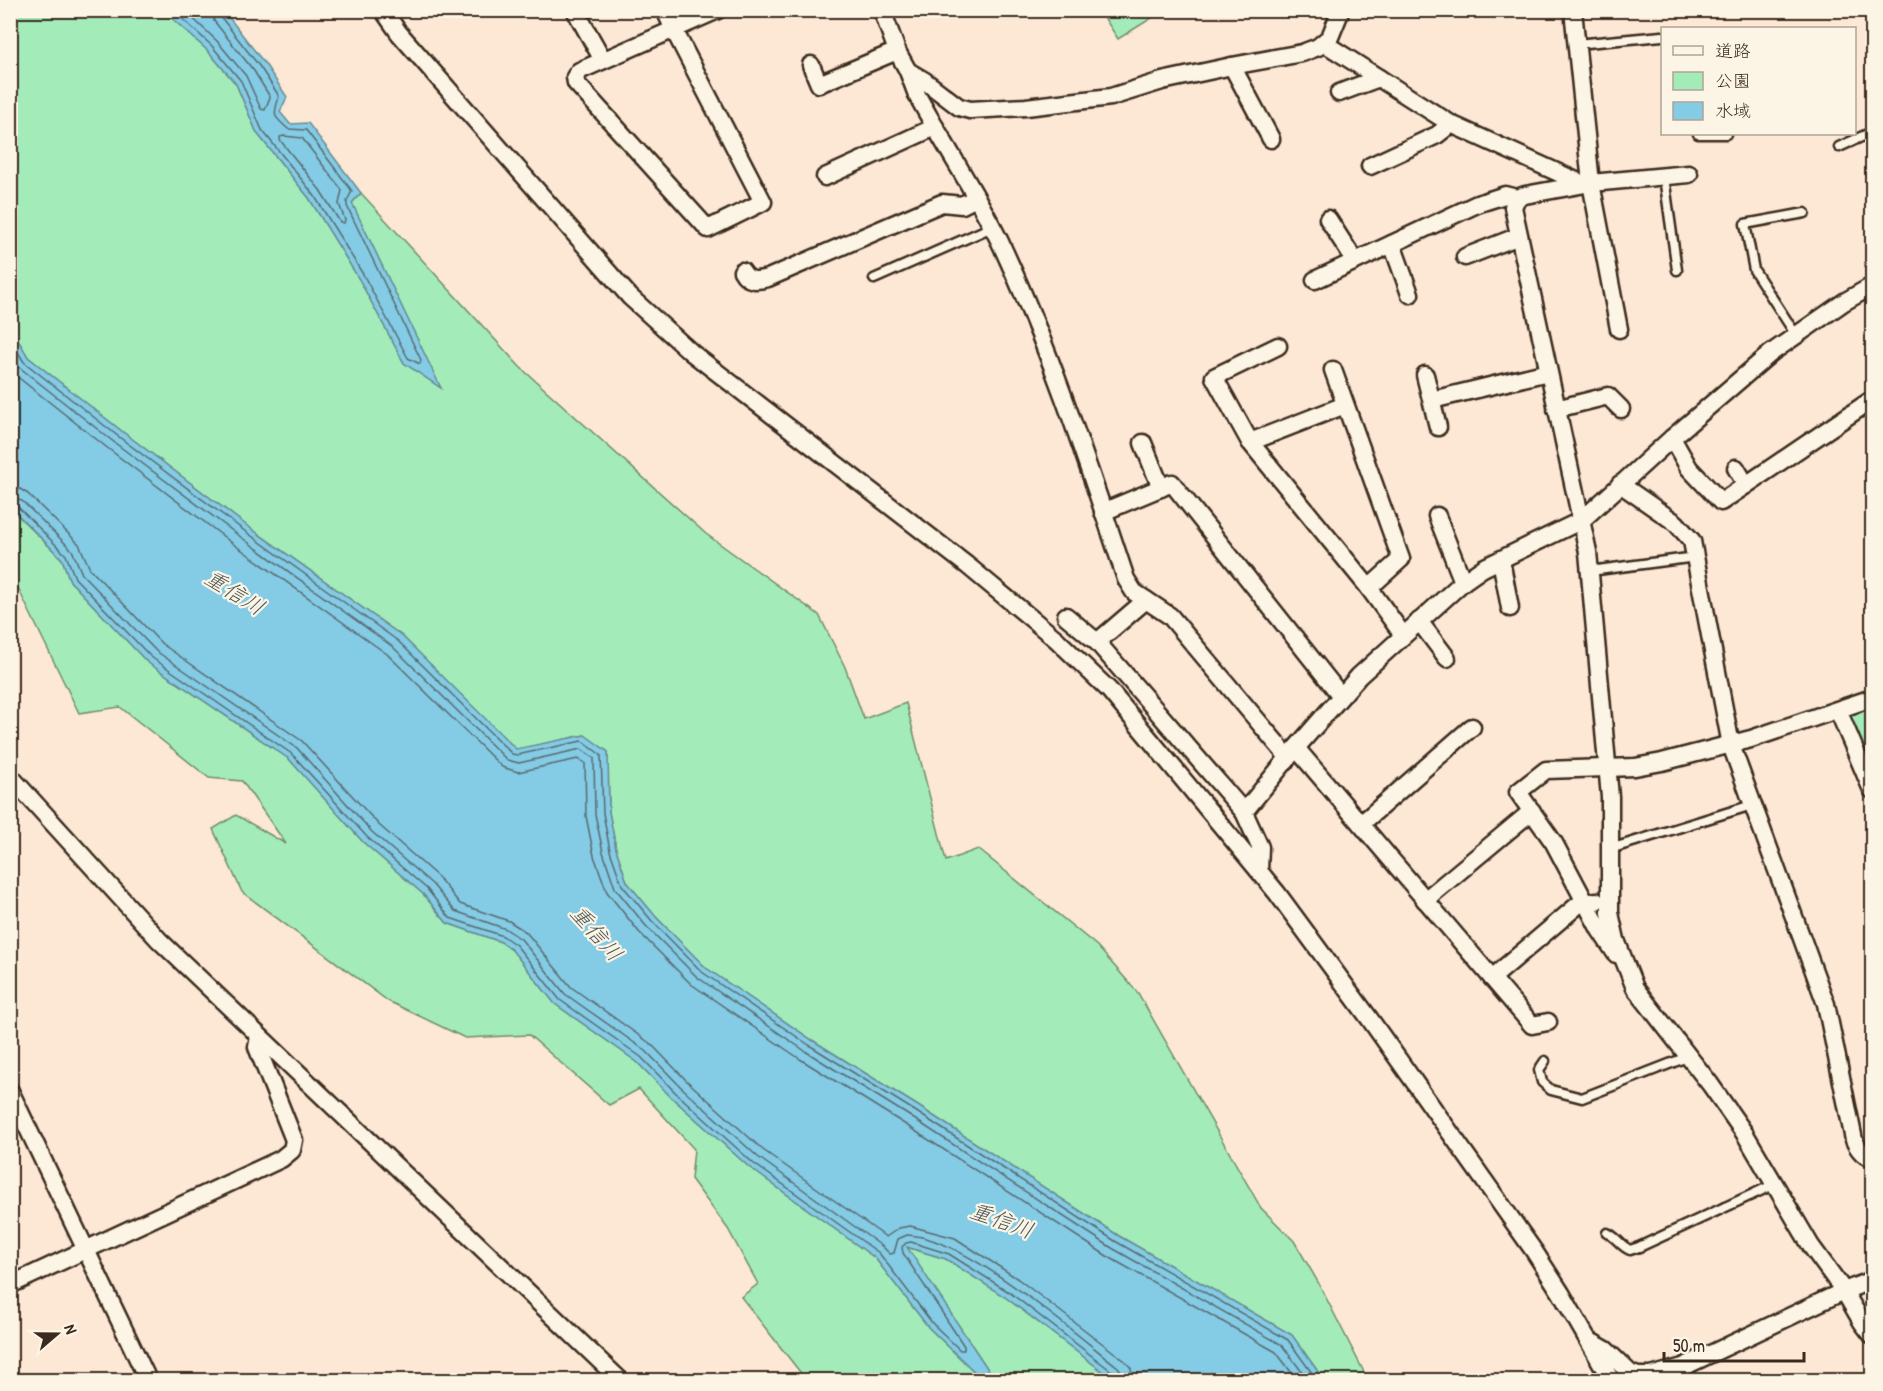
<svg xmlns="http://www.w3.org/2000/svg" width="1883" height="1391" font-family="'Patrick Hand','Klee One',sans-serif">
<rect width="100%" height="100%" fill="#fce8d4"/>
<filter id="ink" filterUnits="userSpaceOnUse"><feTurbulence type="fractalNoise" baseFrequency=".0167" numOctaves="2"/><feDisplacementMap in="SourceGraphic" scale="12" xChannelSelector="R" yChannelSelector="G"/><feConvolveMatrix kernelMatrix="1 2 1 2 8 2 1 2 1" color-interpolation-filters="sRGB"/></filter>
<g filter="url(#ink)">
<g fill="#a3ecba" stroke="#6f8b6c" stroke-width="1.5">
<polygon points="10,11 164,11 208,51 236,84 257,133 309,198 359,279 404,363 440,387 352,203 361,193 520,367 706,534 819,615 845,667 864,719 906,703 946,861 978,849 1097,946 1138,993 1261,1208 1294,1241 1318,1282 1368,1380 1324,1380 1292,1335 1119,1236 918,1106 812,1040 706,968 656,917 627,882 616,849 609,812 608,752 584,735 516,750 402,636 246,525 123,432 28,357 10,327"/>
<polygon points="1100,11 1163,11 1118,39"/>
<polygon points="10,508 62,559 70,581 147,662 289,759 363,842 423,894 447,923 501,942 512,950 555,1004 637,1062 670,1096 749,1167 875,1258 929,1328 983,1380 814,1380 804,1377 741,1297 758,1284 728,1229 691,1179 694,1149 639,1089 609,1105 529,1035 465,1038 388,1001 242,892 213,829 236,815 286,844 242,781 209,778 120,707 79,713 14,580 11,579"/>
<polygon points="1872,705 1872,764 1867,766 1849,722 1853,712"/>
<polygon points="906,1247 946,1259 1005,1297 1114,1380 995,1380"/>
</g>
<g fill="#84cbe5" stroke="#678b95" stroke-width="1.5">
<polygon points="164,11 224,11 265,64 287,97 280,112 290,124 308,123 361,193 352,203 441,388 404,363 359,279 309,198 257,133 236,84 208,51"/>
<polygon points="11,327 28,357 123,432 246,525 402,636 516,749 585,735 608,752 609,812 616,849 627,882 656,917 706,968 812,1040 918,1106 1119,1236 1292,1335 1324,1380 1114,1380 1005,1297 946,1259 907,1247 995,1380 983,1380 929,1328 875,1258 749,1167 670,1096 637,1062 555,1004 512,950 501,942 447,923 423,894 363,842 289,759 147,662 70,581 62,559 11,508"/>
</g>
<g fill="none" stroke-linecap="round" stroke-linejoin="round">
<g stroke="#586a6e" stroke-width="1.5">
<path d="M173,10L212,46L241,81L262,130L314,195L364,276L408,358L420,364L421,360L347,206V201L352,191L306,130L288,129C271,114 274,116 279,96L260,67L220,16L219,10"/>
<polyline points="184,10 217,41 246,76 261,109 265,110 270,97 254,71 214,21 212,10"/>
<polygon points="284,136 302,138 342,190 339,204 345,220 344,223 340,222 320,190 280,140 280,137"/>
<polyline points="10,339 24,362 119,437 242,529 398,641 512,754 517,755 582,741 601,755 603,813 610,851 622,885 652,921 702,972 809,1045 915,1111 1115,1241 1288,1340 1317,1380"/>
<polyline points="10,354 19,367 115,443 238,535 393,647 507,760 519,763 581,749 594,758 595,814 603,852 615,888 646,926 697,977 805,1051 911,1117 1112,1248 1282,1345 1308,1380"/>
<polyline points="10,371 110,450 232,543 387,654 502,767 518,772 578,759 585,763 586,816 594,856 607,892 639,932 691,984 800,1059 906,1125 1107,1256 1276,1352 1297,1380"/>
<polyline points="10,488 20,489 28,494 79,544 90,569 162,644 302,741 379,825 438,877 460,904 509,921 526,932 571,987 651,1044 686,1080 763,1150 886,1237 899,1228 910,1226 955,1238 1018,1279 1124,1360 1131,1368 1133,1380"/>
<path d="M10,497L22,501L72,550L82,574L156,651L297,748L372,832L432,884L455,911L506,929L521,939L565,994L646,1051L680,1086L758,1157L883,1247L890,1254L894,1253L898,1239L907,1235C962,1235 1073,1332 1118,1367L1123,1374L1124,1380"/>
<polyline points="10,505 17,506 66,555 75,578 151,657 292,754 367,837 427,889 450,918 503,936 516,945 560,1000 641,1057 675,1092 753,1163 879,1253 933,1324 960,1350 964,1350 964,1346 903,1253 902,1247 906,1243 911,1242 949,1254 1009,1292 1114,1373 1117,1380"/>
</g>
<defs>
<g id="service">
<polyline points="1576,44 1662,36"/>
<polyline points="1698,134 1726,134"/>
<polyline points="1839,147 1872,132"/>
<polyline points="1664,177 1677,270"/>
<polyline points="874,279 992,227"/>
<polyline points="1796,335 1754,270 1745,224 1805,213"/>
<polyline points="1590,571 1696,557"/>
<polyline points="1610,849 1752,805"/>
<polyline points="1545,1061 1539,1070 1542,1082 1551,1090 1582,1098 1687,1057"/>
<path d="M1607,1233C1616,1236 1620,1246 1630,1250L1639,1247L1775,1184"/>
</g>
<g id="minor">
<polyline points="383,10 399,33 630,297 692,353 968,566 1056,639 1109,690 1277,893 1369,1018 1534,1251 1561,1293 1611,1380"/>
<polyline points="575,10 603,60"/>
<polyline points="665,10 674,30 763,202 708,229 576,83 575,77 579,71 718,10"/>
<path d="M882,10L897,51L908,71L917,95C944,145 976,192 1000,242C1051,351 1088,465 1126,579L1134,592L1146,600L1097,642"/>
<polyline points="1573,10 1591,183 1525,195 1517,198 1513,207 1588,552 1610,797 1610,913 1616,940 1635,988 1710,1084 1745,1134 1811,1246 1844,1291 1862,1322 1872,1335"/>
<polyline points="1324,43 1451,124 1583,184"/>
<polyline points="811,65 819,84 897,51"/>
<polyline points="1232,66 1271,139"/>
<polyline points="908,71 925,81 959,107 970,110 1026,107 1111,97 1162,81 1232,66 1302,53 1318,47 1330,37 1341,10"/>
<polyline points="1339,93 1379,78"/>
<polyline points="1370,166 1437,135 1451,124"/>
<polyline points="825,177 935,127"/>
<polyline points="1328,219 1355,261"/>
<polyline points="1392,244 1410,294"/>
<polyline points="1465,257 1519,236"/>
<path d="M742,271C748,282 756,281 768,278L942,203L962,205L976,198"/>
<polyline points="1315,280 1477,204 1505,195 1517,198"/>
<polyline points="1619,329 1591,183 1689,174"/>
<polyline points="1278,346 1214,377 1250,442 1369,588 1403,635"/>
<polyline points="1333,370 1401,559 1369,588"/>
<polyline points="1425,375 1438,427"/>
<polyline points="1432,400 1548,372"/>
<polyline points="1556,409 1608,396 1621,409"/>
<polyline points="1672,438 1689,468 1721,502 1870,401"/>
<polyline points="1250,442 1345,405"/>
<polyline points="1143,443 1161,488"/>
<polyline points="1736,468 1746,485"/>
<path d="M1620,484L1676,523L1692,541L1731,745L1826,1004L1854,1140C1858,1149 1863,1156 1872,1158"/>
<polyline points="1103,512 1172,483 1341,696"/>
<polyline points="1437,516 1463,582"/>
<polyline points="1501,560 1510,608"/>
<polyline points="1146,600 1170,616 1288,757"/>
<polyline points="1066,616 1097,642 1244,812"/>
<polyline points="1419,621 1447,658"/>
<polyline points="1838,710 1872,790"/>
<polyline points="1296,748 1532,1025 1548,1022"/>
<polyline points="10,776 159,940 620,1380"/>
<polyline points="1361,824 1472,727"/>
<polyline points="1259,871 1260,847 1244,812 1296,748 1359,676 1463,582 1483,568 1582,520 1672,438 1771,353 1844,302 1872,286"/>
<polyline points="1425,900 1532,811"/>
<polyline points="1616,954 1600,930 1554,843 1518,792 1546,770 1635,767 1662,762 1751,739 1872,698"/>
<polyline points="1492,978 1578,905 1596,901"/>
<polyline points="10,1091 148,1380"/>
<polyline points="10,1285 281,1159 292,1150 294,1140 257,1047 259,1037"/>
<polyline points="1590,1341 1606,1350 1630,1373 1638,1376 1651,1376 1683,1367 1844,1291 1872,1280"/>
</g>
</defs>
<use href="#service" stroke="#3b2a1e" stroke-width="13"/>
<use href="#minor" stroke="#3b2a1e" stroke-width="21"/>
<use href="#service" stroke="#fcf5e5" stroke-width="8"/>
<use href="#minor" stroke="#fcf5e5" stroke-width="16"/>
</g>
</g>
<g text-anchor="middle" stroke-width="4.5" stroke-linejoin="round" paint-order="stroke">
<g font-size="22" font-style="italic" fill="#515a5a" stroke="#fcf5e5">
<text transform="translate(235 592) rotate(32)" y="8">重信川</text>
<text transform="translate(597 933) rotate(49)" y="8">重信川</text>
<text transform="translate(1002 1220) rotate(20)" y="8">重信川</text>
</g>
</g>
<rect width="1883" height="1391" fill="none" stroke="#fcf5e5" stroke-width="36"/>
<rect x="18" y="18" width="1847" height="1355" fill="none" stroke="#3b2a1e" stroke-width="2" filter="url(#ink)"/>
<rect x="1661" y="27" width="195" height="108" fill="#fcf5e5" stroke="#afa495" stroke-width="1.5"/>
<rect x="1673" y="46" width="30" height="9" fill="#fcf5e5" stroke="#afa495" stroke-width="1.5"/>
<text x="1715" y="57" font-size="18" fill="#3b2a1e">道路</text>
<rect x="1673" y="72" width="30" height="18" fill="#a3ecba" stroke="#afa495" stroke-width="1.5"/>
<text x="1715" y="87" font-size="18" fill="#3b2a1e">公園</text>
<rect x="1673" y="102" width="30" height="18" fill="#84cbe5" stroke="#afa495" stroke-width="1.5"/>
<text x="1715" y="117" font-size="18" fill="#3b2a1e">水域</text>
<g transform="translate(57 1334) rotate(70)" stroke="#fcf5e5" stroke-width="4.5" paint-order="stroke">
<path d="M0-4.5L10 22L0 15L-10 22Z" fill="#3b2a1e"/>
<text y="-9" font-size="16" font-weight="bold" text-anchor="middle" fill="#3b2a1e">N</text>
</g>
<path d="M1664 1352v9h140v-9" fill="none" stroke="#3b2a1e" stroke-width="3"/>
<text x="1673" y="1352" font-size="18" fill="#3b2a1e" stroke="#fcf5e5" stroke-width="4.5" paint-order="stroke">50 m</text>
</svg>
